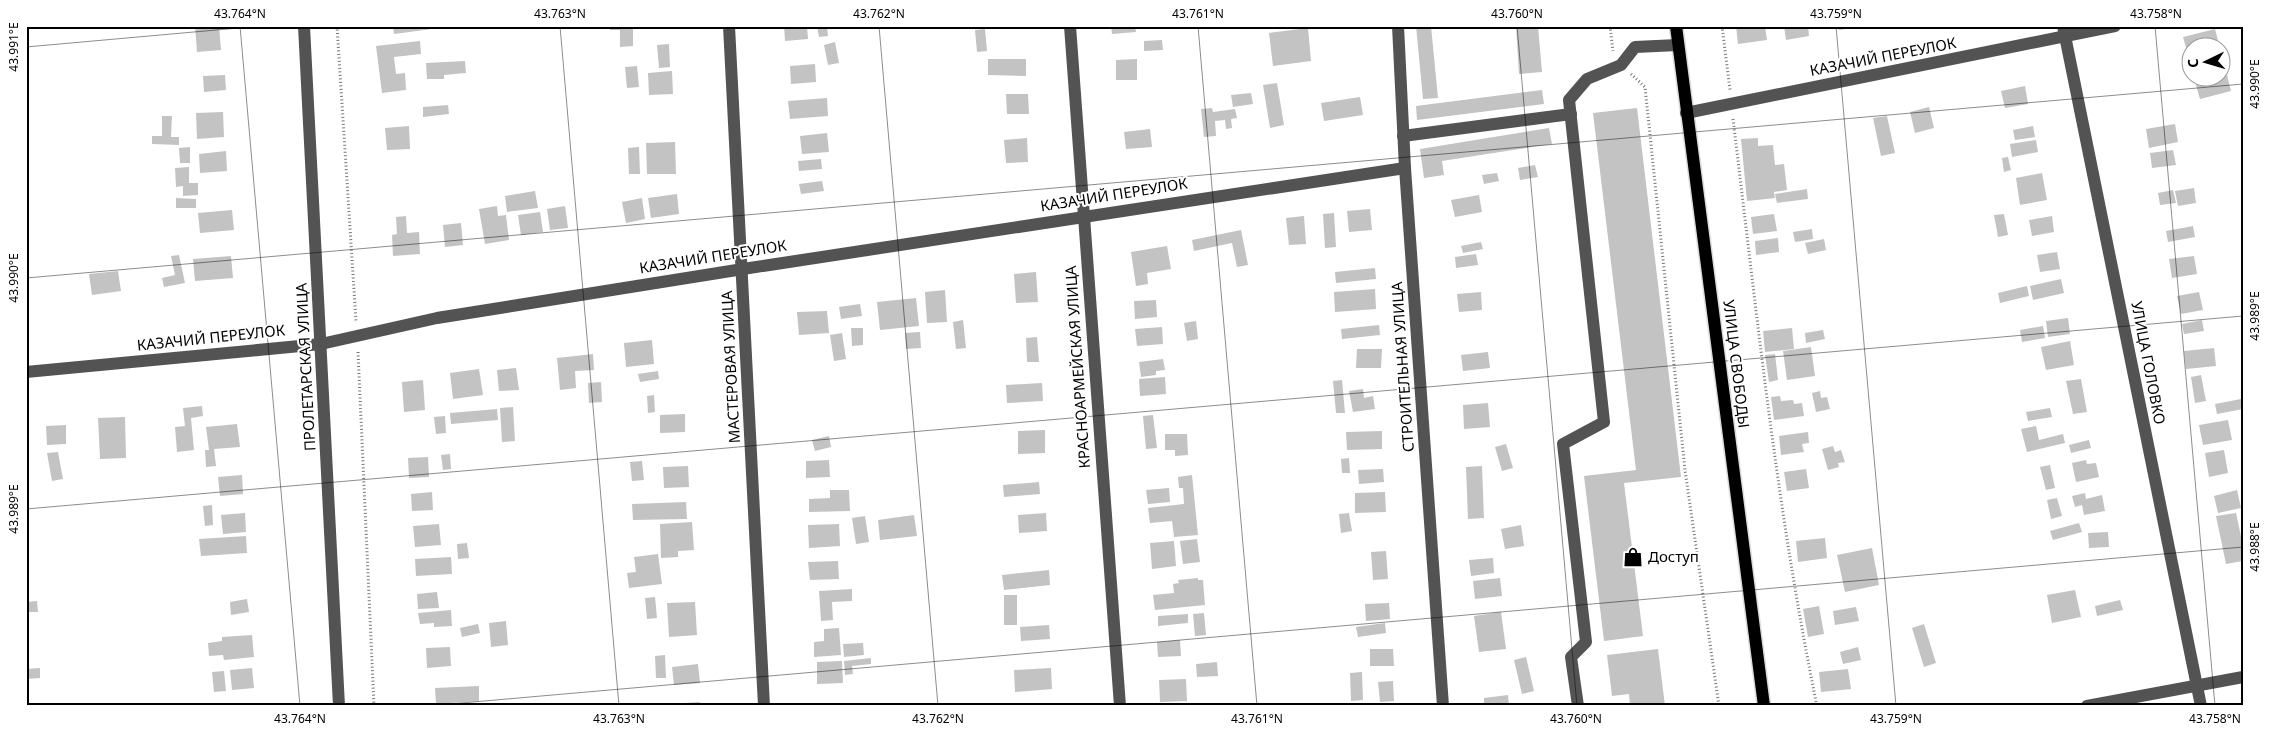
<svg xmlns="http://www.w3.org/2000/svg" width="2269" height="732" font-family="'Noto Sans',sans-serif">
<rect width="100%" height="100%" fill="#fff"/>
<g fill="#c3c3c3">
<polygon points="195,26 219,26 221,50 197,52"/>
<polygon points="393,26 431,26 432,29 394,34"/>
<polygon points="610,26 633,26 633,46 620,47 620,30 610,30"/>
<polygon points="784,26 807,26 808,39 785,41"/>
<polygon points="817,26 827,26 828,36 819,37"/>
<polygon points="1111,26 1135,26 1136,32 1112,34"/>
<polygon points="1416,26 1431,26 1438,98 1423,99"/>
<polygon points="1516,26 1538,26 1542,72 1519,74"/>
<polygon points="1736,26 1765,26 1767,40 1738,44"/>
<polygon points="1784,26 1808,26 1809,36 1786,40"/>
<polygon points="1838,26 1857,26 1857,27 1839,30"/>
<polygon points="1308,28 1311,61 1273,66 1269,33"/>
<polygon points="985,29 987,51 977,52 975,30"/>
<polygon points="2215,29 2220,48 2192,48 2191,65 2183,37"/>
<polygon points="1162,40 1163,50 1144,51 1144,41"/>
<polygon points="420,41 421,54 394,57 396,74 405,73 406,90 382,93 376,46"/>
<polygon points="835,42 839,63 828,65 824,45"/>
<polygon points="669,44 670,67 659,68 657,45"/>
<polygon points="2222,55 2231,91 2200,99 2194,78 2222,78"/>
<polygon points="988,59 1026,59 1026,76 988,75"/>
<polygon points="1137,59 1137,80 1116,80 1116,60"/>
<polygon points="465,61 466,73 444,75 444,79 427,79 426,63"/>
<polygon points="815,64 816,82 791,84 790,66"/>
<polygon points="637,66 639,87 627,88 625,67"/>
<polygon points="672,71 673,94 649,95 648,73"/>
<polygon points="225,75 226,90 204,92 203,76"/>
<polygon points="1277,83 1284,125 1270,128 1263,85"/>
<polygon points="2025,86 2028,104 2005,108 2001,91"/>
<polygon points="1542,90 1544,104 1417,120 1416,106"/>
<polygon points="1251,93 1253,104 1233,107 1231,95"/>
<polygon points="1006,94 1028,94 1029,114 1007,114"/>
<polygon points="1360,97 1363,115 1324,121 1321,103"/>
<polygon points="827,98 828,116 790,119 788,101"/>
<polygon points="448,105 449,114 423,117 423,107"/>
<polygon points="1929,107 1934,128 1915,133 1910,112"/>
<polygon points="1212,108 1213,112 1235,109 1237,118 1231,119 1232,128 1226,129 1225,120 1215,121 1216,136 1204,137 1201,109"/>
<polygon points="1637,108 1681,477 1624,483 1643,636 1604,641 1584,476 1636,470 1593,113"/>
<polygon points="223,112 224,137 197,139 196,113"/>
<polygon points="162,116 172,116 171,137 179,137 179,145 152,144 152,136 162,136"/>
<polygon points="1887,116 1895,153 1881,156 1873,118"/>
<polygon points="2175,124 2178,142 2149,148 2146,129"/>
<polygon points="409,126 410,149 387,150 385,128"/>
<polygon points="2033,126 2035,137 2015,140 2013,130"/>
<polygon points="1549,128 1552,144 1442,161 1444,175 1424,178 1420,149"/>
<polygon points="1150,129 1152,147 1126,149 1124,132"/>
<polygon points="827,133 829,152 802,154 800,136"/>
<polygon points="1027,138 1028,162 1006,163 1004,140"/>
<polygon points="1758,138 1758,146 1773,145 1775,165 1784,164 1787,190 1774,192 1775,198 1747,201 1741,139"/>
<polygon points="2036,140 2038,152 2012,157 2010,144"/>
<polygon points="675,142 676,174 647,174 646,143"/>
<polygon points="190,147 190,163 180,163 179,148"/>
<polygon points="639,147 640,174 629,174 628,148"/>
<polygon points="2173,150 2176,165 2152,168 2150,153"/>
<polygon points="226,151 227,171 200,173 199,154"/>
<polygon points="2008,157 2011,170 2004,172 2002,158"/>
<polygon points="821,159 822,169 799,171 798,161"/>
<polygon points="1535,165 1538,177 1520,180 1518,168"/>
<polygon points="189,167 189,183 198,183 198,195 183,196 183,186 176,187 175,168"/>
<polygon points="1497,173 1499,181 1484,184 1482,175"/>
<polygon points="2042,173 2047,200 2020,205 2016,178"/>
<polygon points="822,181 824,191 801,194 799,184"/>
<polygon points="2194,188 2196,203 2178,206 2175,191"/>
<polygon points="1807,189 1808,199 1777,203 1775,194"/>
<polygon points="2173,190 2176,203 2160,205 2158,193"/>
<polygon points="535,191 538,208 507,212 505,196"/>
<polygon points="677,194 679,214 651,218 648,198"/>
<polygon points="1479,195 1482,212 1455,217 1451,200"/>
<polygon points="176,198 196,199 196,208 176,208"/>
<polygon points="642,198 645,219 626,223 622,202"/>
<polygon points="497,206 498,216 506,215 509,240 485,244 479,209"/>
<polygon points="565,206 568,228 550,230 547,209"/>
<polygon points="1370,209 1372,230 1349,232 1347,211"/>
<polygon points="232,210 234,230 200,233 198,213"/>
<polygon points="540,212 543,232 521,235 518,215"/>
<polygon points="1334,213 1336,247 1325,248 1323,214"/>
<polygon points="1774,214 1777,231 1753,234 1751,217"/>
<polygon points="2004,214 2008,235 1998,237 1994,215"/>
<polygon points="406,216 407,233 419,232 420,254 393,256 392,235 397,234 396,217"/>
<polygon points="1304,216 1306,244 1289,245 1286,218"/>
<polygon points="2052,216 2054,232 2032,236 2029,220"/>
<polygon points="461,223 463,245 445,247 443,225"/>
<polygon points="2193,226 2195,237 2168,242 2166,231"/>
<polygon points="1812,229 1813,239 1795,242 1793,232"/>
<polygon points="1241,230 1248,265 1237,267 1232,243 1194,251 1192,240"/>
<polygon points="1778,238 1779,252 1756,255 1755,241"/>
<polygon points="1824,239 1826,250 1808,254 1805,243"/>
<polygon points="1481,242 1483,249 1463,253 1461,246"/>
<polygon points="1167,246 1171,269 1147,273 1148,284 1136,286 1131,252"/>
<polygon points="2057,252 2060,269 2040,272 2037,255"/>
<polygon points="1476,254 1478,265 1456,268 1455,257"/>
<polygon points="179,255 185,283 164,287 162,278 175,275 171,256"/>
<polygon points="231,256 233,278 195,281 193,259"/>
<polygon points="2194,256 2197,274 2172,278 2169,259"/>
<polygon points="1375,268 1376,279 1336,283 1335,272"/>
<polygon points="118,271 121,291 92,295 89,274"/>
<polygon points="1036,272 1038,302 1016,303 1014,274"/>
<polygon points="2061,279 2064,293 2033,300 2030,286"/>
<polygon points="2027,286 2029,296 2000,303 1998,293"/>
<polygon points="1375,289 1376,309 1335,312 1334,292"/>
<polygon points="945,290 947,322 927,323 925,292"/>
<polygon points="1481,292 1482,310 1459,312 1457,294"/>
<polygon points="2199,292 2203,310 2181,314 2177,296"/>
<polygon points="916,298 919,326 880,330 877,302"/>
<polygon points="1156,300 1157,317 1135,319 1134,301"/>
<polygon points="860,304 862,316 841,319 839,307"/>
<polygon points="827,311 829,333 799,335 797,312"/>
<polygon points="2068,318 2070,334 2048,337 2046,321"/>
<polygon points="963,320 966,348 956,349 953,322"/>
<polygon points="2202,320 2204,331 2184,334 2182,324"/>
<polygon points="1196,321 1198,339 1187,341 1184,323"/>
<polygon points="1379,325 1380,335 1342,339 1341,329"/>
<polygon points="2043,326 2045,338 2022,342 2020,330"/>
<polygon points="1162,327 1163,344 1137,346 1135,329"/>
<polygon points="851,328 863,328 863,345 852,346"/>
<polygon points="1792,328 1794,349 1765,352 1763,331"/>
<polygon points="1823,330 1825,339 1806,343 1805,333"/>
<polygon points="920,332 921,348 906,349 905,333"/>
<polygon points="842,333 846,359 834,361 830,335"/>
<polygon points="1037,337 1039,362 1027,362 1026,338"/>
<polygon points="652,340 654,364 626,367 624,343"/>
<polygon points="2070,341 2074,365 2046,370 2041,347"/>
<polygon points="1811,347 1815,376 1787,380 1783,351"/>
<polygon points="2214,348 2216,366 2186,369 2184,351"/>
<polygon points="1357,349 1382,349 1381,368 1356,368"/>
<polygon points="1488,352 1490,368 1463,371 1461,355"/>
<polygon points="593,354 594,370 575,371 576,388 560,390 557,358"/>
<polygon points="1775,354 1778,380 1769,382 1765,355"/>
<polygon points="1163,359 1165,370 1156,371 1156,375 1141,377 1139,362"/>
<polygon points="516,368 519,390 499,391 497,370"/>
<polygon points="479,369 483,395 453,399 450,373"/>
<polygon points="658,371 659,379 640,382 638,374"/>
<polygon points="2201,375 2206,401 2195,403 2191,377"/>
<polygon points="1165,377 1166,394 1140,396 1139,379"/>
<polygon points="2081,379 2087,412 2073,414 2066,381"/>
<polygon points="423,380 425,410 404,412 402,382"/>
<polygon points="1342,380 1345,413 1336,413 1333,381"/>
<polygon points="601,382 602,402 589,403 588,383"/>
<polygon points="1042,383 1043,401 1007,403 1006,385"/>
<polygon points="1363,389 1364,398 1373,396 1375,409 1353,412 1349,391"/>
<polygon points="1820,391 1821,398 1827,397 1830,409 1816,412 1812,393"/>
<polygon points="654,395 655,412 648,413 647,396"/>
<polygon points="1780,396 1781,401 1793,400 1794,404 1802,403 1804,416 1774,420 1771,397"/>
<polygon points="2241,399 2243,409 2217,414 2215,404"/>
<polygon points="1488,403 1490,427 1464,429 1463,405"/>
<polygon points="202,406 203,416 191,418 194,450 177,452 175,427 185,426 183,408"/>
<polygon points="513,407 515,441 502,442 500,408"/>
<polygon points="2050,408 2052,417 2028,421 2026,412"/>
<polygon points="497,409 498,420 451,424 450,413"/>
<polygon points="685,414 685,432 660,433 660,415"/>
<polygon points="1153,415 1157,448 1146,449 1143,416"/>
<polygon points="445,416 446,433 436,434 434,417"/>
<polygon points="125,417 126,458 100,459 98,418"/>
<polygon points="2228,420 2232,440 2203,445 2199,425"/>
<polygon points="237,424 240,447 214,449 216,466 206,467 205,450 209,450 206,427"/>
<polygon points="66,425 66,444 47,445 46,426"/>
<polygon points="2036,426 2039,440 2063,434 2065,443 2027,452 2021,429"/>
<polygon points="1045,430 1045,453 1018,454 1018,431"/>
<polygon points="1382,431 1382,449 1347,450 1346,432"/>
<polygon points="1808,432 1809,443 1802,444 1804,452 1781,455 1779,436"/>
<polygon points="1165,434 1187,434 1188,455 1175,456 1175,450 1165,450"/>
<polygon points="829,436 831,447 815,451 812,440"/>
<polygon points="2089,440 2091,448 2071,453 2069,445"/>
<polygon points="1506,444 1513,468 1502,471 1495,447"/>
<polygon points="1833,446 1835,452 1841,450 1845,462 1838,463 1839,467 1828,470 1822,449"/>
<polygon points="2224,450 2228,473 2209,477 2205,453"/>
<polygon points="58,452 63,479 52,481 47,453"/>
<polygon points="450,454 451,469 443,470 441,455"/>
<polygon points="428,457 429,477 409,478 408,458"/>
<polygon points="1349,458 1350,473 1342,473 1341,459"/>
<polygon points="829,460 830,477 806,478 806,461"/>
<polygon points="2086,460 2087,464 2096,463 2099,477 2076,482 2072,463"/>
<polygon points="642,461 644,480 632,481 630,462"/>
<polygon points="2050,465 2055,488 2046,490 2040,467"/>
<polygon points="688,466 689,487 664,488 663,467"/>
<polygon points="1482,466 1484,518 1468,519 1466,467"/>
<polygon points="1383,469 1384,482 1359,484 1358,470"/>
<polygon points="1806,469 1809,488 1787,491 1784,472"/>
<polygon points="242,475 243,494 220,496 218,477"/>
<polygon points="1192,475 1198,535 1174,537 1172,521 1150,523 1148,508 1184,504 1183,488 1179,488 1178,477"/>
<polygon points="1039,482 1040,494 1004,497 1003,485"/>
<polygon points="1169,488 1170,502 1148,504 1146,490"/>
<polygon points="830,490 849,490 850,511 809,512 809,499 830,498"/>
<polygon points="2237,490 2241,508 2218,513 2214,496"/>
<polygon points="432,492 433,510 412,511 411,494"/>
<polygon points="1385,492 1386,512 1355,513 1355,493"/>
<polygon points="2085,493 2086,499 2102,495 2105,511 2084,515 2082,505 2075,507 2072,496"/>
<polygon points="2057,498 2062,516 2051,519 2047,500"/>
<polygon points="686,502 687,519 633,520 632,504"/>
<polygon points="212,505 213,525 205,526 203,506"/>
<polygon points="245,513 246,532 223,534 221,515"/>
<polygon points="1046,513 1047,531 1019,533 1018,515"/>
<polygon points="1349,513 1352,531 1341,533 1339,514"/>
<polygon points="2236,513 2243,546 2243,561 2226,564 2216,516"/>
<polygon points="914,515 917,536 880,540 878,520"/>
<polygon points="865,516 869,542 856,544 852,518"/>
<polygon points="692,522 694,550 678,551 678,557 661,558 660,524"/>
<polygon points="2079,523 2082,532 2053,540 2050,531"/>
<polygon points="439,524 441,545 415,547 413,526"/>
<polygon points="839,524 840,546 809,548 808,525"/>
<polygon points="1521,525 1524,546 1505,549 1501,529"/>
<polygon points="2108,532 2109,547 2089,548 2088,533"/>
<polygon points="246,536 247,553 201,556 199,539"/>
<polygon points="1825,538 1827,558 1798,562 1796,541"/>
<polygon points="1197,539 1200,562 1183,564 1180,541"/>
<polygon points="1174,541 1176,566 1152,569 1150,543"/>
<polygon points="467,543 469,558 458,559 457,544"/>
<polygon points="1872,548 1879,585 1845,592 1837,555"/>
<polygon points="1386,551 1388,579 1373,580 1371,552"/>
<polygon points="658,554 662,584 629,588 627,573 636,572 634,557"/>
<polygon points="451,557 452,574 416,576 415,559"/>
<polygon points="1493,558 1494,573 1471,576 1469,560"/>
<polygon points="838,561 839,579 810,580 808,562"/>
<polygon points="1049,570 1050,585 1004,590 1002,575"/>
<polygon points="1198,578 1198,580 1203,580 1205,605 1155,610 1153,595 1174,593 1173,584 1179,583 1178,580"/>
<polygon points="1500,578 1502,596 1475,599 1473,581"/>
<polygon points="852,589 852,601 832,602 833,620 821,621 819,591"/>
<polygon points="2075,590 2081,617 2052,623 2047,595"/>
<polygon points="437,592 439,608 418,609 417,594"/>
<rect x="1004" y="595" width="13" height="30"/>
<polygon points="655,597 657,618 647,619 645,598"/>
<polygon points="247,599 249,612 231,615 230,602"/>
<polygon points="2120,600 2123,610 2097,616 2095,606"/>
<polygon points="37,601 38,612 26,612 26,602"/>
<polygon points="695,602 697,635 669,637 667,603"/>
<polygon points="1389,603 1390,619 1366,621 1365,604"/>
<polygon points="1819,606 1824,634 1808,637 1803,609"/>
<polygon points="1856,607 1859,621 1835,625 1833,611"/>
<polygon points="451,610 452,626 434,627 434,623 420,624 418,613"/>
<polygon points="1501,612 1506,649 1479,652 1474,616"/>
<polygon points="1204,613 1206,635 1195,636 1193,614"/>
<polygon points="1188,614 1188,623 1158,626 1158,616"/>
<polygon points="506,621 508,645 491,647 489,623"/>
<polygon points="1385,623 1386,633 1358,637 1356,627"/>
<polygon points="478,624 480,633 462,637 460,628"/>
<polygon points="1924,624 1936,663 1924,667 1912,628"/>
<polygon points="1049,625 1050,639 1021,641 1020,627"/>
<polygon points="839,628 841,655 814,657 814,642 824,641 824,629"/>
<polygon points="252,635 254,657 224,660 223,655 209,656 208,643 222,641 222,637"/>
<polygon points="1180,640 1181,656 1158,657 1157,642"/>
<polygon points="863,643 864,655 844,657 843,644"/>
<polygon points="450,647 451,666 427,668 426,648"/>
<polygon points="1858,647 1861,660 1843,664 1840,652"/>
<polygon points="1370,649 1393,649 1394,666 1370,666"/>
<polygon points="1658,649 1665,706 1630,706 1629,694 1612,696 1607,655"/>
<polygon points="665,655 666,678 656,678 655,656"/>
<polygon points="1526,657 1534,691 1522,694 1514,660"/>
<polygon points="871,658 871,664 852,666 853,674 845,675 844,661"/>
<polygon points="842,661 843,683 817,684 817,662"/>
<polygon points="1217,662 1218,676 1197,677 1196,664"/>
<polygon points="698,664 700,683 674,685 672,667"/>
<polygon points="40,668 40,678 26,679 26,669"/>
<polygon points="252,668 254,688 232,690 230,670"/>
<polygon points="1051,668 1052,689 1015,692 1014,670"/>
<polygon points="1848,669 1851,689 1821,692 1819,672"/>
<polygon points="224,671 226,691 214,692 212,672"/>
<polygon points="1362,672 1363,700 1351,701 1350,673"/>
<polygon points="1186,679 1187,701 1160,702 1159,680"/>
<polygon points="1393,681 1394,701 1380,702 1378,682"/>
<polygon points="479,686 479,701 436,704 435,688"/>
<polygon points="1508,695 1509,706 1484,706 1484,698"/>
<polygon points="700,702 700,706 669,706 669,704"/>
</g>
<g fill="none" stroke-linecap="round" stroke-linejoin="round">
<defs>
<polyline id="major" points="1676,26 1764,706"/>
</defs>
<use href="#major" stroke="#dbdbdb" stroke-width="15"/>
<g stroke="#757575" stroke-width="3" stroke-dasharray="1 2.5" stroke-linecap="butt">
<polyline points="337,26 356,321"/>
<polyline points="1610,26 1613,51"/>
<polyline points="1722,26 1730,90"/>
<polyline points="1631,74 1645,87 1685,470 1719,706"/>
<path d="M1733,119C1757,315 1777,512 1817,706"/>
<polyline points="358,352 374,706"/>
</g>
<g stroke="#535353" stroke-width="12">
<polyline points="304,26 339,706"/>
<polyline points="729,26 764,706"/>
<polyline points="1070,26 1120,706"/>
<polyline points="1398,26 1405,168 1443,706"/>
<polyline points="2063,26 2201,706"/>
<polyline points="1686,113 2115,26"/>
<polyline points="1403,136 1571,114"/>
<polyline points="26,372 321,344 437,318 743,269 1405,168"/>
<polyline points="1578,706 1571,657 1586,642 1563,444 1604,422 1569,100 1587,79 1621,65 1635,47 1678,45"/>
<polyline points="2087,706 2243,677"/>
</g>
<use href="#major" stroke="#000" stroke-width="12"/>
</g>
<path fill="none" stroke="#000" stroke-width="1" stroke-opacity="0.45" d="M240,26L300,706M560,26L619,706M879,26L938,706M1198,26L1257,706M1517,26L1577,706M1836,26L1896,706M2155,26L2215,706M26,47L261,26M26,278L2243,84M26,509L2243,316M427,706L2243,547"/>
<defs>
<symbol id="shop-bare" viewBox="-9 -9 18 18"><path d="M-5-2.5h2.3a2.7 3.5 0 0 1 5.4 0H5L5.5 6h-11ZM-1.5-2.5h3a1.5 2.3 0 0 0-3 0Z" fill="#000" stroke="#fff" stroke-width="2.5" paint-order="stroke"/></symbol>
</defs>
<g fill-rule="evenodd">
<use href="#shop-bare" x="1619" y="543" width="28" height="28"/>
</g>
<g text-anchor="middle" stroke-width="4" stroke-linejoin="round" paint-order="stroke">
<g font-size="15" fill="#000" stroke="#fff">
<text transform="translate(1883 57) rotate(-11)" y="5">КАЗАЧИЙ ПЕРЕУЛОК</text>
<text transform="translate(1114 195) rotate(-9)" y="5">КАЗАЧИЙ ПЕРЕУЛОК</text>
<text transform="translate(713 257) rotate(-9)" y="5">КАЗАЧИЙ ПЕРЕУЛОК</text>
<text transform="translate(211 338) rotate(-6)" y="5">КАЗАЧИЙ ПЕРЕУЛОК</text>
<text transform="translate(2148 363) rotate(79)" y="5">УЛИЦА ГОЛОВКО</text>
<text transform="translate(1736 364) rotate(83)" y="5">УЛИЦА СВОБОДЫ</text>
<text transform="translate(306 367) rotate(-93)" y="5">ПРОЛЕТАРСКАЯ УЛИЦА</text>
<text transform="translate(731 367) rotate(-93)" y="5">МАСТЕРОВАЯ УЛИЦА</text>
<text transform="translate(1078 367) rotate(-94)" y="5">КРАСНОАРМЕЙСКАЯ УЛИЦА</text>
<text transform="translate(1403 367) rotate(-94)" y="5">СТРОИТЕЛЬНАЯ УЛИЦА</text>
</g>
<g font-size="15" fill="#000" stroke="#fff" text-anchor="start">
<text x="1648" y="562">Доступ</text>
</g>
</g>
<rect width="2269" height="732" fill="none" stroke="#ffffff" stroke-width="55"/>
<g transform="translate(2206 62) rotate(265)"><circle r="24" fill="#ffffff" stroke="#999999"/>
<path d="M0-4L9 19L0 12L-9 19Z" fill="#000000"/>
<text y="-8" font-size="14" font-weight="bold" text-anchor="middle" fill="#000000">С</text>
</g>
<rect x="28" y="28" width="2214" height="676" fill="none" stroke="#000" stroke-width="2"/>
<g font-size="12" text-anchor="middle" fill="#000">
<text x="240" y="18">43.764°N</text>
<text x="560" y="18">43.763°N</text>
<text x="879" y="18">43.762°N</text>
<text x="1198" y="18">43.761°N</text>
<text x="1517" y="18">43.760°N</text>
<text x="1836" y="18">43.759°N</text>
<text x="2156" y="18">43.758°N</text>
<text transform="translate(14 47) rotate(-90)" y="4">43.991°E</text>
<text transform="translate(2255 84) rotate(-90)" y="4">43.990°E</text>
<text transform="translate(14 278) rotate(-90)" y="4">43.990°E</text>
<text transform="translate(2255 316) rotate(-90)" y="4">43.989°E</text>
<text transform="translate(14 509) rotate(-90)" y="4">43.989°E</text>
<text transform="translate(2255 547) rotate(-90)" y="4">43.988°E</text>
<text x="300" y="723">43.764°N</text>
<text x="619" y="723">43.763°N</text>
<text x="938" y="723">43.762°N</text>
<text x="1257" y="723">43.761°N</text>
<text x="1576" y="723">43.760°N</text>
<text x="1896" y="723">43.759°N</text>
<text x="2215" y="723">43.758°N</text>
</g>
</svg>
